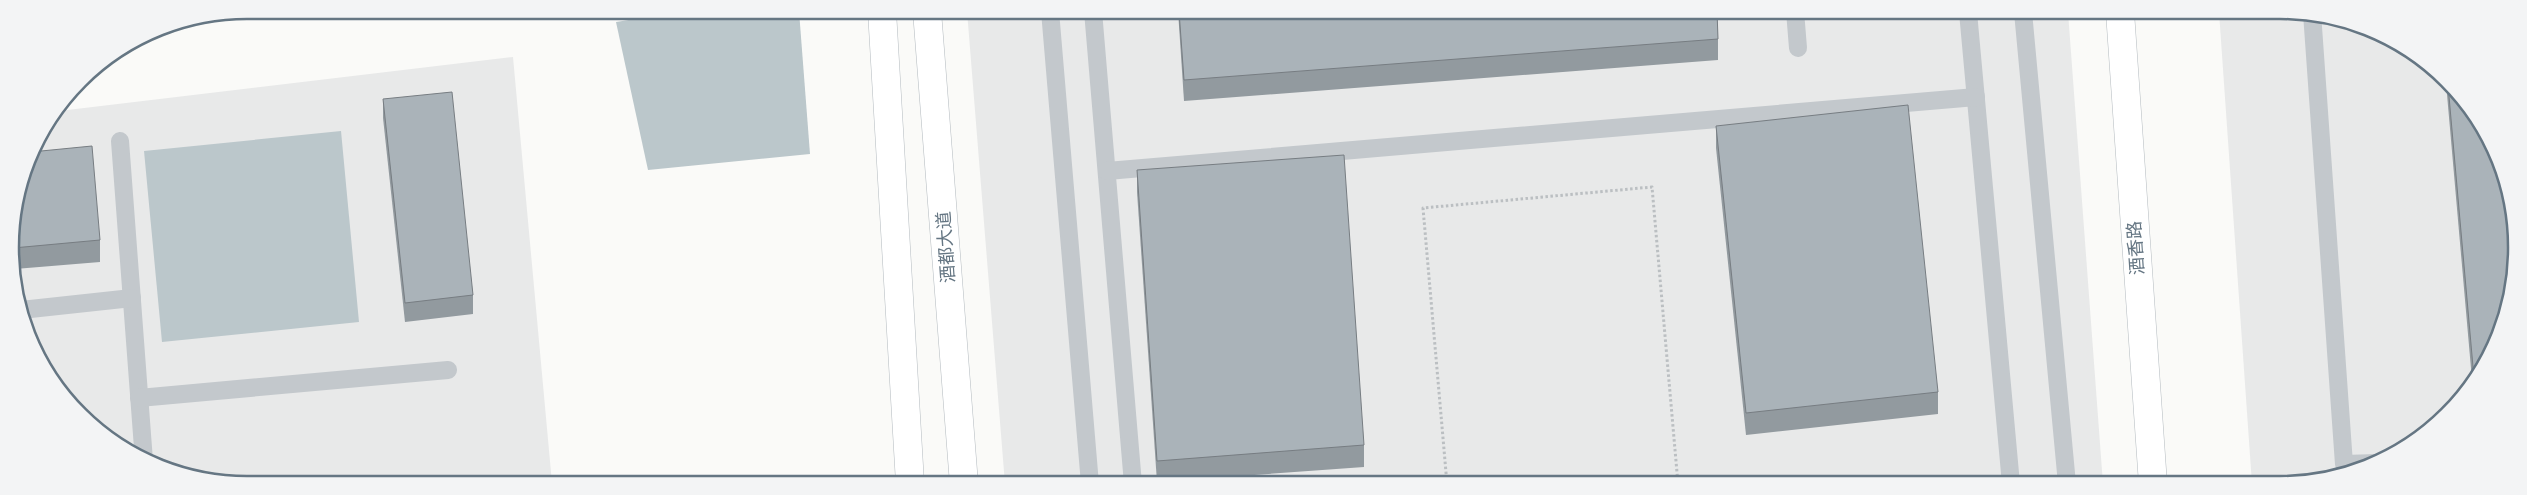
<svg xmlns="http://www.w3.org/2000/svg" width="2527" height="495" font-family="'Roboto Condensed','Noto Sans SC',sans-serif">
<rect width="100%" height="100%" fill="#fafaf8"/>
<g fill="#e8e9e9">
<polygon points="967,11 2068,12 2103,484 1005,484"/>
<polygon points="2219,12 2310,12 2398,42 2468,103 2493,352 2447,416 2384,461 2295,484 2252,484"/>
<polygon points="513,57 552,483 217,483 142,460 69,404 23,324 10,232 28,156 59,111"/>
</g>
<g fill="#bbc7cb">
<polygon points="692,10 799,11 810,154 648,170 616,22"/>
<polygon points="341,131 359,322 162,342 144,151"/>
</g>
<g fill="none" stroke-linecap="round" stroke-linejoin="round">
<defs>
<g id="secondary">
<polyline points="882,11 910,483"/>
<polyline points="927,11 964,484"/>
<polyline points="2120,12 2153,484"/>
</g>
</defs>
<use href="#secondary" stroke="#b3babf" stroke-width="29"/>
<polyline stroke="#bbbfc2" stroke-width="3" stroke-dasharray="2.5 2.5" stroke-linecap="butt" points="1447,484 1423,208 1652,187 1678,484"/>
<g stroke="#c3c8cc" stroke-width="18">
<polyline points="1050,11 1090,484"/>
<polyline points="1093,11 1133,484"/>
<polyline points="1795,11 1798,48"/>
<polyline points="1968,12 2011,484"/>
<polyline points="2023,12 2067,484"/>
<polyline points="2312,13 2344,464 2377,463"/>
<polyline points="120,141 144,461"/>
<polyline points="1107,171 1976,97"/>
<polyline points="21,310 132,298"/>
<polyline points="139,398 448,370"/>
</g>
<use href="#secondary" stroke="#fff" stroke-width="28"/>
</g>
<g fill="#929a9f">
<polygon points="1178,11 1717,11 1718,39 1718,60 1184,101"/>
<polygon points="2446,83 2468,103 2493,352 2472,380"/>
<polygon points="383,99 473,295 473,314 405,322 383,118"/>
<polygon points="1716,126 1938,392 1938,414 1746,435 1716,148"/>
<polygon points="1137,170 1364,445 1364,467 1157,482 1137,192"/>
<polygon points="10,232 100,240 100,262 15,269"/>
</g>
<g fill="#aab3b9" stroke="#777d82">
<polygon points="1179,11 1717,11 1718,39 1184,80"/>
<polygon points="2448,85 2468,103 2509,186 2515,278 2493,352 2474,378"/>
<polygon points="452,92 473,295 405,303 383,99"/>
<polygon points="1908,105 1938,392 1746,413 1716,126"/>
<polygon points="92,146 100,240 13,248 10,232 28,156 31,152"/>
<polygon points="1344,155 1364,445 1157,461 1137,170"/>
</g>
<g text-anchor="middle" stroke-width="5" stroke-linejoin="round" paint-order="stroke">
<g font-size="18" fill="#657683" stroke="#fff">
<text transform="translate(946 247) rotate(-94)" y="6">酒都大道</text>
<text transform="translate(2136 248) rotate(-94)" y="6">酒香路</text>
</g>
</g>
<path d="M0 0H2527V495H0ZM247 19H2280A228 228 0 0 1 2508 247V248A228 228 0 0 1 2280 476H247A228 228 0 0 1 19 248V247A228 228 0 0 1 247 19Z" fill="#f3f4f5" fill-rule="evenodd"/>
<path fill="none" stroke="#657683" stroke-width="2.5" d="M247 19H2280A228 228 0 0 1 2508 247V248A228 228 0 0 1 2280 476H247A228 228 0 0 1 19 248V247A228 228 0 0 1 247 19Z"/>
</svg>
